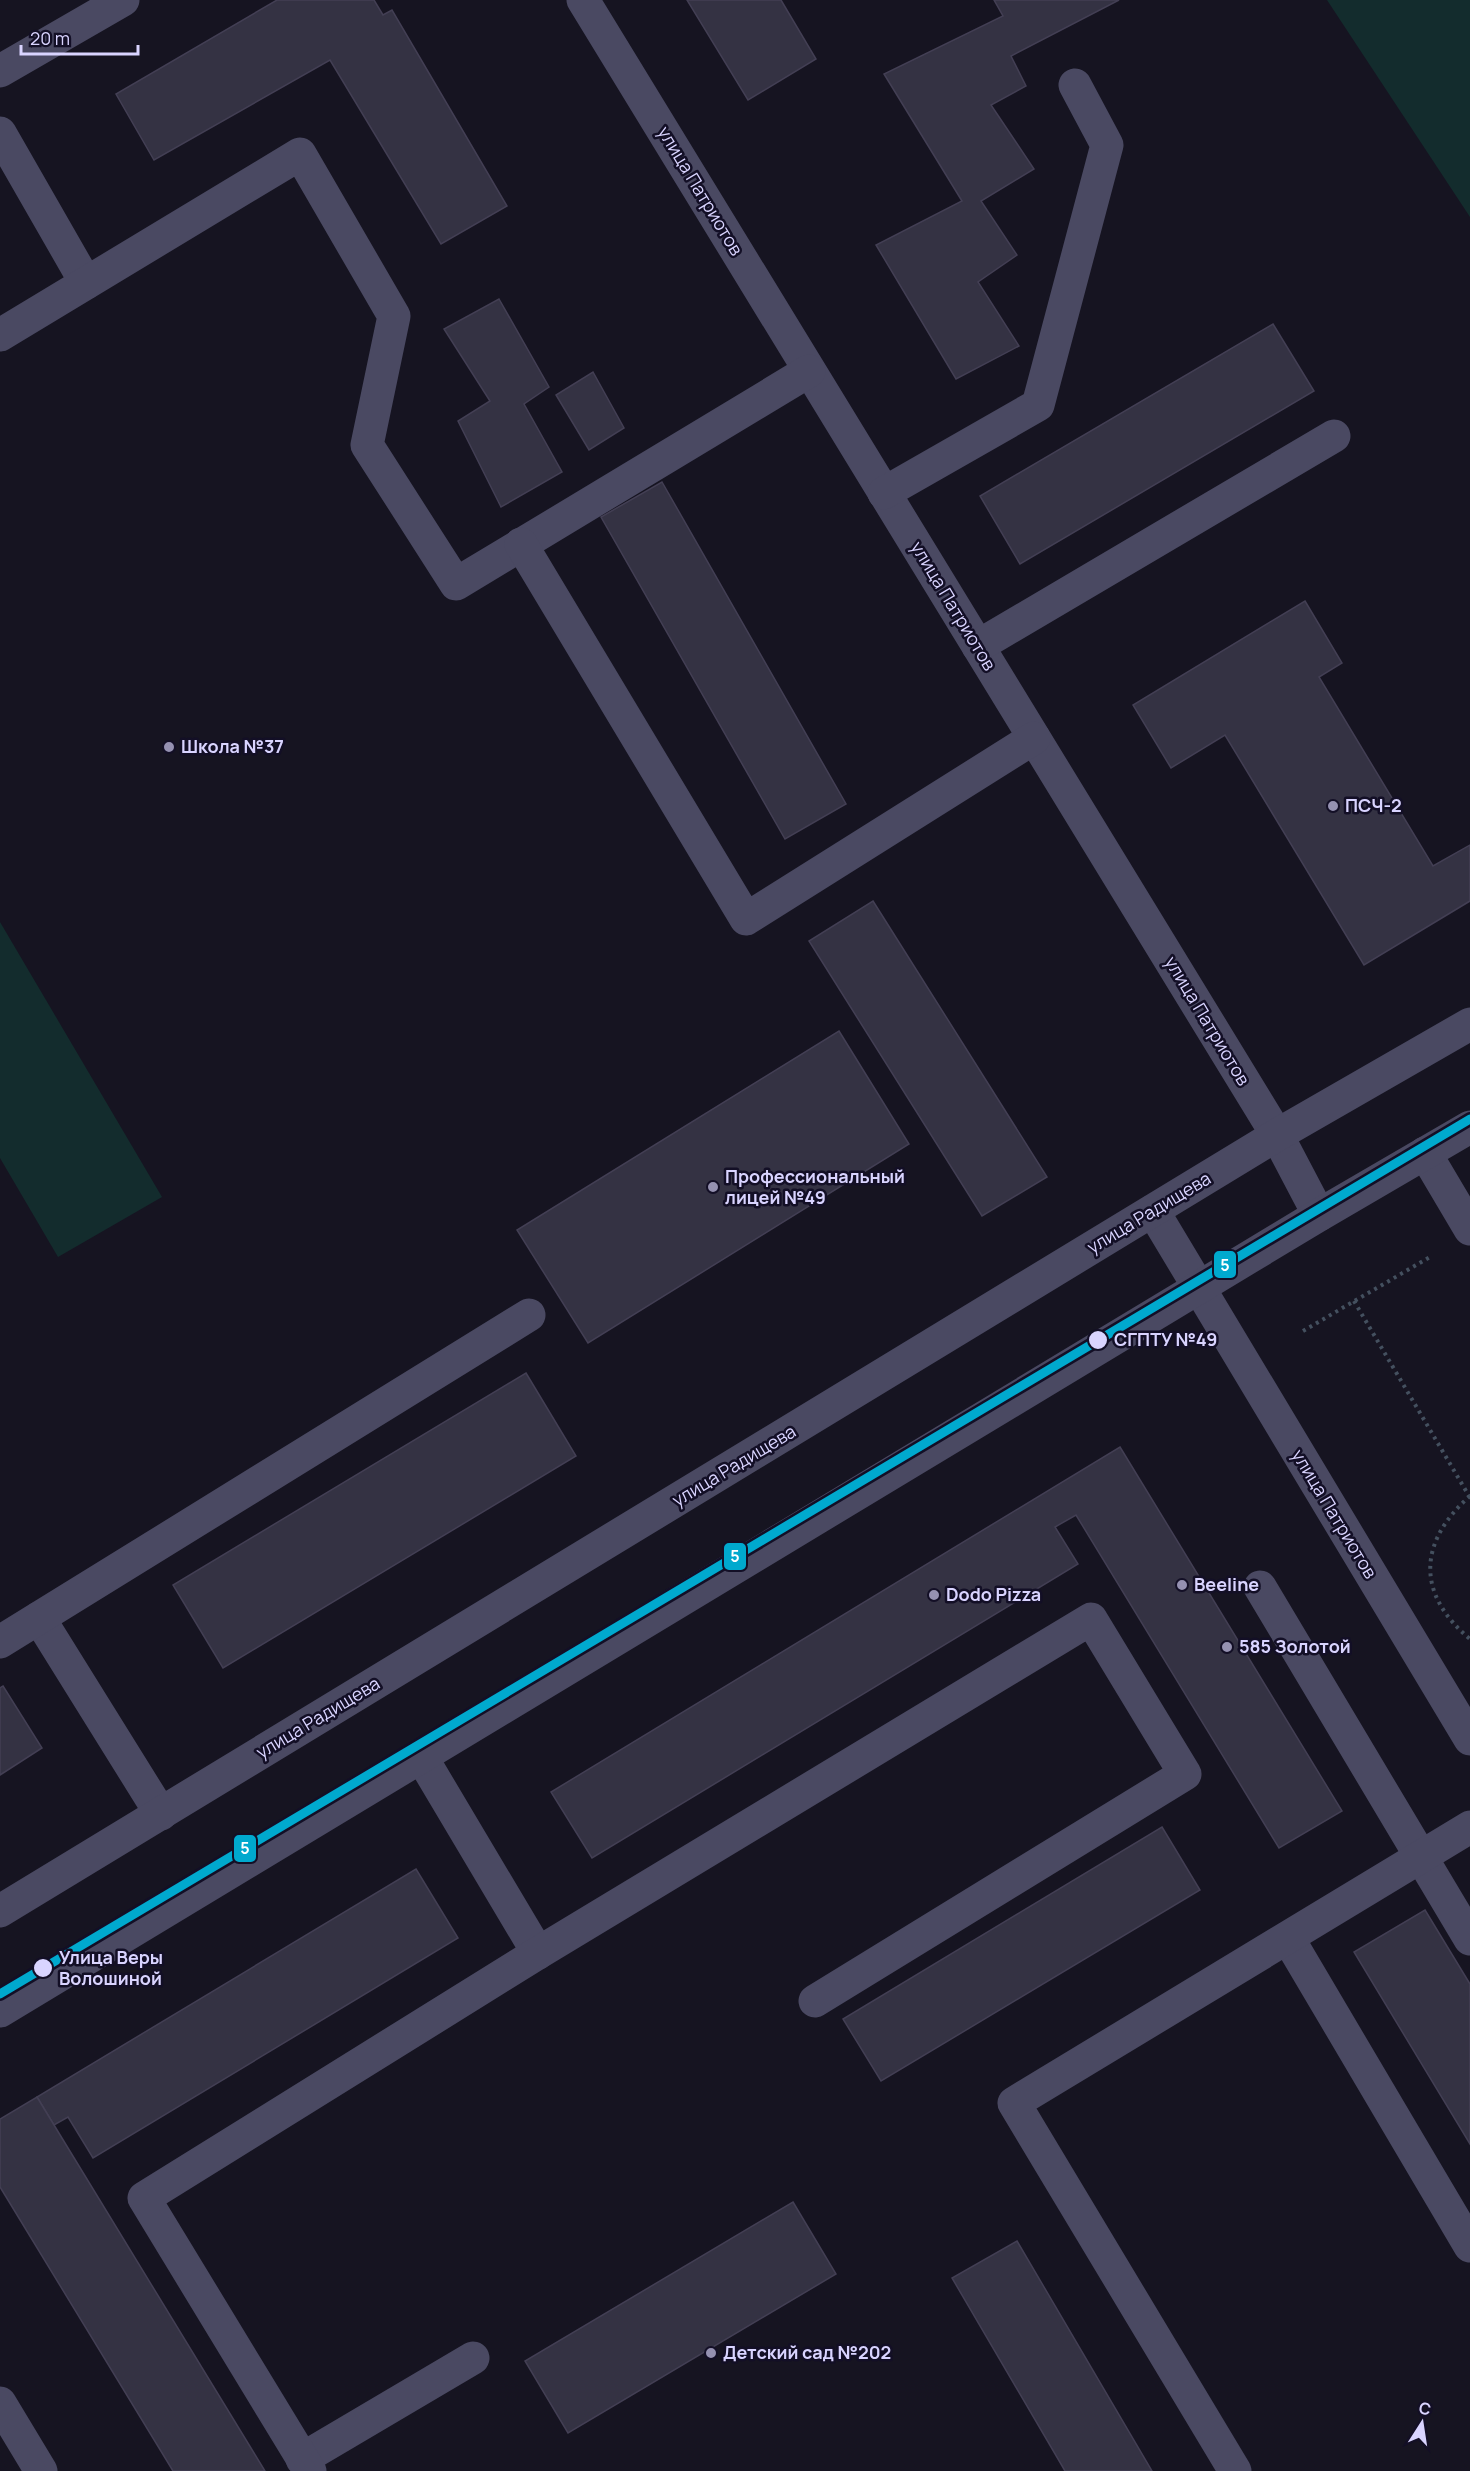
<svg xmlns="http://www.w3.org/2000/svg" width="1470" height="2471" font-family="Manrope,sans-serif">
<rect width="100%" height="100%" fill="#161421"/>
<g fill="#132c2d">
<polygon points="1327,0 1470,0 1470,217"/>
<polygon points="0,922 162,1197 58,1257 0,1158"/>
</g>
<g fill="#343243" stroke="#433f54" stroke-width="1.5">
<polygon points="277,0 374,0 383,15 392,10 507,206 441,244 330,60 154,160 116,94"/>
<polygon points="687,0 781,0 816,59 748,100"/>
<polygon points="994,0 1119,0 1011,56 1026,86 991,105 1034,169 981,201 1017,255 978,282 1019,346 956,379 876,245 962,201 884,74 1003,16"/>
<polygon points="499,299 549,387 524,404 562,472 501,507 458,421 490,401 444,329"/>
<polygon points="1273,324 1314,391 1020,564 980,496"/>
<polygon points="593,372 624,428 589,450 556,395"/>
<polygon points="662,482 846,804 785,839 601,517"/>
<polygon points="1305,601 1342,663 1319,677 1433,866 1470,845 1470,901 1364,965 1225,735 1171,768 1133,705"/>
<polygon points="873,901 1047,1177 982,1216 809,941"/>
<polygon points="839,1031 909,1144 588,1343 517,1230"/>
<polygon points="526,1373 576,1456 223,1668 173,1585"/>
<polygon points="1120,1447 1342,1811 1279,1848 1076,1515 1055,1527 1078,1564 592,1858 551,1792"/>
<polygon points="3,1686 42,1748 0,1775 0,1688"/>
<polygon points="1162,1827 1200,1890 881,2081 843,2019"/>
<polygon points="416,1869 458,1938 93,2158 68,2117 54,2125 37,2097"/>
<polygon points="1425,1910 1470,1984 1470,2144 1354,1952"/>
<polygon points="37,2097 54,2125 265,2471 173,2471 0,2187 0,2119"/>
<polygon points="793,2202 836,2274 568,2433 525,2361"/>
<polygon points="1017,2241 1152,2471 1065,2471 952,2278"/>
</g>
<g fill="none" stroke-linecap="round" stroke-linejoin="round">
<g stroke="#44505f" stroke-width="4" stroke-dasharray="3 4.5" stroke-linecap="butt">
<polyline points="1354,1301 1469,1496"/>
<polyline points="1303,1331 1430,1257"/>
<path d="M1470,1496C1418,1542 1416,1594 1470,1639"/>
</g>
<g stroke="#4a4962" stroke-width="33">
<polyline points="583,0 1277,1135 1319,1215"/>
<polyline points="0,71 123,0"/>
<polyline points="0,133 86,283"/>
<polyline points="0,335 300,154 394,316 367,445 456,584 809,371"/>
<polyline points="884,493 1038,405 1107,145 1075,85"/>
<polyline points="521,544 746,919 1034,738"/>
<polyline points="978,646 1334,436"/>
<polyline points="1425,1153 1470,1229"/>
<polyline points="1153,1211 1470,1739"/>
<polyline points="1260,1587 1470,1939"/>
<polyline points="39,1618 161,1814"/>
<polyline points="0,1642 529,1315"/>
<polyline points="422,1758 538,1953"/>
<polyline points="0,1911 1277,1135 1470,1024"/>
<polyline points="1288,1938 1470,2246"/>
<polyline points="0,2011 1319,1215 1470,1127"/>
<polyline points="0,2403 41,2471"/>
<polyline points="302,2459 473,2358"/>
<polyline points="310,2471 144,2198 538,1953 1091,1619 1185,1774 815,2001"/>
<polyline points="1235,2471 1014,2103 1470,1827"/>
</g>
<defs>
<polyline id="tram-1" points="0,1994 1470,1119"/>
</defs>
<use href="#tram-1" stroke="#130f26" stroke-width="14"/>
<use href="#tram-1" stroke="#00a9ce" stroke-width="9"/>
</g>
<g fill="#9591b1" stroke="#130f26" stroke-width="2">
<circle cx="169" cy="747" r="6"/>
<circle cx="1333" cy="806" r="6"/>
<circle cx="713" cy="1187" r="6"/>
<circle cx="1182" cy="1585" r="6"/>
<circle cx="934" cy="1595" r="6"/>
<circle cx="1227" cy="1647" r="6"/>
<circle cx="711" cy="2353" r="6"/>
</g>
<g fill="#d9d4ff" stroke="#130f26" stroke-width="2">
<circle cx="1098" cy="1340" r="10"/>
<circle cx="43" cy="1968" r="10"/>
</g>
<g text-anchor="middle" stroke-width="5" stroke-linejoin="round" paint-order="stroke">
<g font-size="18" fill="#d9d4ff" stroke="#130f26">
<text transform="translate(700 191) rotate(59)" y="6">улица Патриотов</text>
<text transform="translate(953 606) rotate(59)" y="6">улица Патриотов</text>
<text transform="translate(1207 1021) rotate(59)" y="6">улица Патриотов</text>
<text transform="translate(1149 1213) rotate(-31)" y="6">улица Радищева</text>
<text transform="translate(734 1466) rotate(-31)" y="6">улица Радищева</text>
<text transform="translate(1334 1514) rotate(59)" y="6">улица Патриотов</text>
<text transform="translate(318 1718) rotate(-31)" y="6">улица Радищева</text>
</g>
<g font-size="18" font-weight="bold" fill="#d9d4ff" stroke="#130f26" text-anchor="start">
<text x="181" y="753">Школа №37</text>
<text x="1345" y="812">ПСЧ-2</text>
<text x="725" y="1183">Профессиональный<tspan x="725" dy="21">лицей №49</tspan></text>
<text x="1194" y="1591">Beeline</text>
<text x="946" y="1601">Dodo Pizza</text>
<text x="1239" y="1653">585 Золотой</text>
<text x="723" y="2359">Детский сад №202</text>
</g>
<g font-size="18" font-weight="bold" fill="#d9d4ff" stroke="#130f26" text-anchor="start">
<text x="1114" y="1346">СГПТУ №49</text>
<text x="59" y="1964">Улица Веры<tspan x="59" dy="21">Волошиной</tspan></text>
</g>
</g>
<g stroke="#130f26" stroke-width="2">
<rect x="1213" y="1250" width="24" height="29" rx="6" fill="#00a9ce"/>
<rect x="723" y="1542" width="24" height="29" rx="6" fill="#00a9ce"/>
<rect x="233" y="1834" width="24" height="29" rx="6" fill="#00a9ce"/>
</g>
<g font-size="16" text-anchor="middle" font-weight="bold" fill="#fff">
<text x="1225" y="1271">5</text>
<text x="735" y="1562">5</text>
<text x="245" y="1854">5</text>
</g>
<g transform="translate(1422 2423) rotate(12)" stroke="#130f26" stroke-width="4.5" paint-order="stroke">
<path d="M0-4.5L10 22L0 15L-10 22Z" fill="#d9d4ff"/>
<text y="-9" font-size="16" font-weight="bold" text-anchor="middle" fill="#d9d4ff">С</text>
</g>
<path d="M21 45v9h117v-9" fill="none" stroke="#d9d4ff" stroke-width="3"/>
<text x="30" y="45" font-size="18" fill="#d9d4ff" stroke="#130f26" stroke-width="4.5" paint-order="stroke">20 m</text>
</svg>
